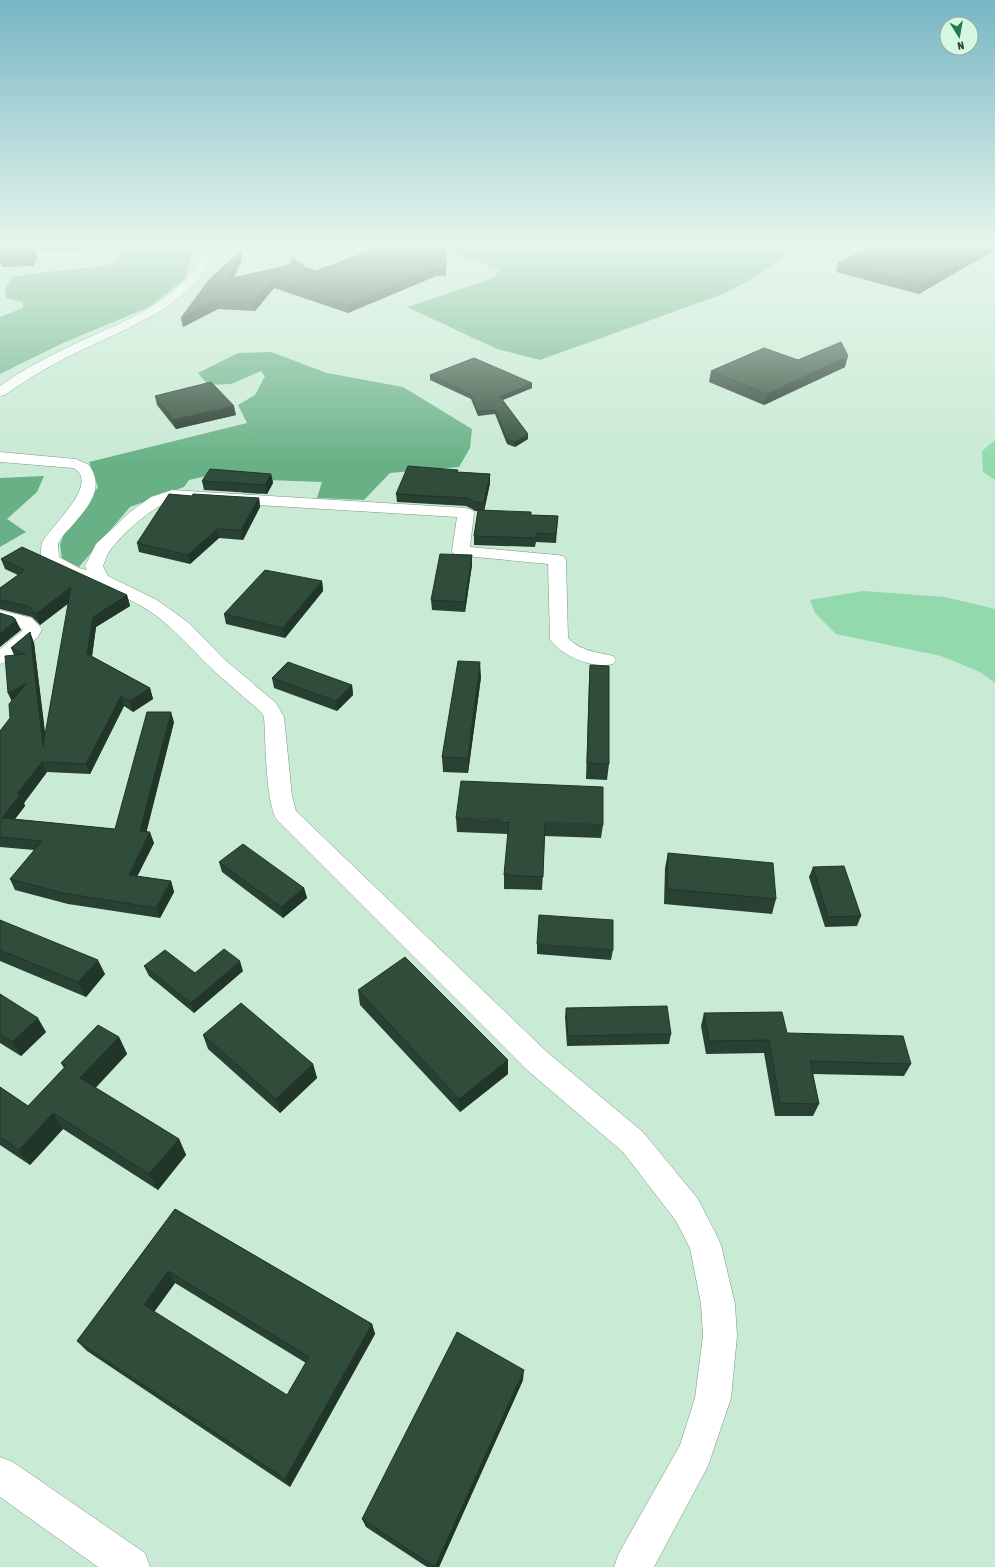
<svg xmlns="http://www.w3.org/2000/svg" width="995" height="1567" font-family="'Asap Condensed',sans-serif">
<rect width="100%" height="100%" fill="#c9ead5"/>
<g fill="#92d9ad">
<polygon points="995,440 995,480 983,472 982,451"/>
<polygon points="863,591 945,597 995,609 995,683 980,672 941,656 836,634 815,613 810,600"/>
</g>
<g fill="#68b186">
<path d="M35,243H193V251L185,279L149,307L63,343L0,374V317L23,308V302L6,298L5,289L13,277C47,270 81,270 114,264L120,255L98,251L28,252Z"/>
<polygon points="443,243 803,243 752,279 723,294 540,360 497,349 407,307 494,278 499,270 450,251"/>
<polygon points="271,352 327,373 403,387 472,429 470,448 459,467 390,473 364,500 317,498 322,482 267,480 260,494 242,493 253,479 211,475 189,480 184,487 130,507 79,567 62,559 60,544 66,529 81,512 98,487 89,462 247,423 238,405 255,395 265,376 261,371 231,384 208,385 198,373 238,353"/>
<polygon points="44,476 37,492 7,519 26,532 0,547 0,478"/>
</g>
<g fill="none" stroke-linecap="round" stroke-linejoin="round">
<defs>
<g id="minor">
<path d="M205,243H215C212,253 210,263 204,272C180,309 115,334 76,353C51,365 27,379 5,395L0,396V386C21,371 43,359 66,348C109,327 162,310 193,271C199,263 202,252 205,243Z"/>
<polygon points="248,243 263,243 285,250 286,252 281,255 249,245"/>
<polygon points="0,250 82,250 87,253 82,256 0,256"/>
<path d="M0,452L76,459L89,465C106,489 87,508 71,527C67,531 60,538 58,544C58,548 59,553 59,557L79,568L87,570L85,566L96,544L130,512L151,497L172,490L466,508L472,510L474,513L470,547L557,555L563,556L566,560L568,638C580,651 597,652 613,656L616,660L613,664C593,669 561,656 550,639L548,564L455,555L452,551L457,517L173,500C152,507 125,531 111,549C107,554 105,561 103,566L108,576L157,600L189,623L224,659L276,703L284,717L292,796L296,811L547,1052L643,1132L698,1199L716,1234L721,1245L735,1304L737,1336L731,1398L708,1466L654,1567H614L619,1553L680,1445L695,1398L703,1336L701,1304L690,1248L676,1221L623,1152L527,1070L277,820C265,800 266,742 264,717L261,712C244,697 227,683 211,668C189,647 170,623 143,607C130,600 106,586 92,581C75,576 59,575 44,563C42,561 41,558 41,555C41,551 41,546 42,543C49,527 102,483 73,468L0,462Z"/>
<path d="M0,610L32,618L42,629C38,641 13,661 0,664V649L23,630L18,626L0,621Z"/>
</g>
<polygon id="tertiary" points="0,1457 13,1462 145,1553 150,1567 98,1567 0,1497"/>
</defs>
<use href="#minor" stroke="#789783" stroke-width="1"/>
<use href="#tertiary" stroke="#789783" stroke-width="1"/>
<use href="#minor" fill="#fff" fill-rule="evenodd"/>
<use href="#tertiary" fill="#fff" fill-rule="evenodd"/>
</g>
<g fill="#294132" fill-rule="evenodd">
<polygon points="7,243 43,243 41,248 34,248 37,258 33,266 2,267 0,260 0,252 8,246"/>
<polygon points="302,243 368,243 302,245"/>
<polygon points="390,243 426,243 421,250 446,250 446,276 436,276 348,313 274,288 255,311 218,309 183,327 241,251 242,259 234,277 307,268 316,271"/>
<polygon points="995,243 919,294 836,272 838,263"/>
<polygon points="798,360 845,367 764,405 709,382 711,371"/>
<polygon points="430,375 532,388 503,400 528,434 528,439 515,447 507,444 495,414 478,416 471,399 430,380"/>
<polygon points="155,396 236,415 176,429 157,405"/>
<polygon points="458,472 490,474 490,483 484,510 531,515 558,516 556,543 536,542 535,547 474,545 474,536 478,511 475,511 472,509 466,506 397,502 396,494"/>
<polygon points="271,474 273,483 267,494 204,490 202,481"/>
<polygon points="192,496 259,498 260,507 243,540 219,538 190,564 139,552 137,543"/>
<polygon points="472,555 472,565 465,612 432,610 431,600"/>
<polygon points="1,559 127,595 130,606 96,627 92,656 150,688 153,699 133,712 124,706 90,774 47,772 24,803 25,806 15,819 115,829 174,722 146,832 154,843 137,876 171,881 174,892 160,918 68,904 15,890 10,879 34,850 0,847 0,731 10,718 12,701 8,693 14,655 11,648 30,632 34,643 45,735 69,603 40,625 32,617 0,609 0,588 18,575 5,569"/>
<polygon points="322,581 323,591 285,638 226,624 224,614"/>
<polygon points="590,665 609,764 607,780 586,779 589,680"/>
<polygon points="481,677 468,773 443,772 442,757"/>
<polygon points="272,678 352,685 353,695 337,711 274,688"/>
<polygon points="456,818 603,825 601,838 545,836 542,890 504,889 504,875 508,834 457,832"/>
<polygon points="668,853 776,899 772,914 664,904 665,868"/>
<polygon points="219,862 304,888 307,898 283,918 222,872"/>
<polygon points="813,867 861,916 857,926 825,927 809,877"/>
<polygon points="0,920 105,974 86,997 0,961"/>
<polygon points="537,944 613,950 611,960 537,954"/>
<polygon points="144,966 195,973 243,971 194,1013 149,976"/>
<polygon points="358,990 508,1060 508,1074 460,1112 360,1005"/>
<polygon points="0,994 46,1032 21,1056 0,1043"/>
<polygon points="566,1008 671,1034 669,1044 567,1046 565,1017"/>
<polygon points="704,1013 787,1033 911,1064 904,1076 813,1074 819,1104 813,1116 775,1116 764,1053 706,1054 701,1026"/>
<polygon points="203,1035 313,1064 317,1078 280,1113 208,1049"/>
<polygon points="119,1037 127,1054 95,1088 179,1139 186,1155 158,1190 63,1129 30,1165 0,1145 0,1087 28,1106 64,1068 61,1063"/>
<path d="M175,1209L372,1324L375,1334L290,1487L87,1351L77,1341ZM175,1283L306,1363L287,1395L154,1312Z"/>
<polygon points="523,1380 439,1567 427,1567 366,1527 362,1519"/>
</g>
<g fill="#223529">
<polygon points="39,243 43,243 41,248"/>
<polygon points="419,243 426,243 414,258 414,250"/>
<polygon points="994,243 995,243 995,250 919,294 922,284"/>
<polygon points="34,246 37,258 33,266 30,254"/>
<polygon points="241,251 242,259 230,287 229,279"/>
<polygon points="436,268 436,276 348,313 347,305"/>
<polygon points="273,280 274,288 255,311 253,302"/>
<polygon points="216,300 218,309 183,327 181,318"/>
<polygon points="848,356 845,367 764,405 767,394"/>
<polygon points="532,383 532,388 500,401 500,397"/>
<polygon points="234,406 236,415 176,429 173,420"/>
<polygon points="528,434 528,439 515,447 515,442"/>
<polygon points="271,474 273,483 267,494 265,485"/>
<polygon points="490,474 490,483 484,512 484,503"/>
<polygon points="259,498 260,507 243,540 241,530"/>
<polygon points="217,529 219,538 190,564 188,555"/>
<polygon points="472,555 472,565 465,612 465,602"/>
<polygon points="322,581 323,591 285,638 283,628"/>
<polygon points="71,587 75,598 40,625 36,614"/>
<polygon points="127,595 130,606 96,627 91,664 87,654 93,617"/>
<polygon points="16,620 21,630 0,647 0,633"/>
<polygon points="30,632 34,643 48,756 43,746"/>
<polygon points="480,662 481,677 468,773 468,758"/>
<polygon points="26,684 13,704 8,693"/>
<polygon points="352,685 353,695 337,711 336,701"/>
<polygon points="150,688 153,699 133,712 130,701"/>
<polygon points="121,696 124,706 90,774 86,764"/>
<polygon points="171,712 174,722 144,842 140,831"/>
<polygon points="42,762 47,772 24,803 25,806 8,828 2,818 17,794"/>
<polygon points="150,832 154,843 133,885 129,875"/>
<polygon points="171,881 174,892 160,918 156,908"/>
<polygon points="304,888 307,898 283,918 281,907"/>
<polygon points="98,960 105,974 86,997 78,982"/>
<polygon points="240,961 243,971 194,1013 191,1003"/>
<polygon points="38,1018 46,1032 21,1056 12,1042"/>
<polygon points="119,1037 127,1054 89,1095 80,1078"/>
<polygon points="508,1060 508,1074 460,1112 459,1099"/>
<polygon points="313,1064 317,1078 280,1113 276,1099"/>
<polygon points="53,1113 63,1129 30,1165 19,1150"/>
<polygon points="179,1139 186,1155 158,1190 149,1174"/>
<polygon points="168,1271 175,1283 151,1316 144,1305"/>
<polygon points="372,1324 375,1334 290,1487 285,1479"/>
<polygon points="524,1370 523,1380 439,1567 435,1567"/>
</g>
<g fill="#304c3a" stroke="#223529" fill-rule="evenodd">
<polygon points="390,243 419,243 414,250 446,250 446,268 436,268 347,305 273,280 253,302 216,300 181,318 209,280 241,251 229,279 290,265 292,258 307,268 316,271"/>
<polygon points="878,243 994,243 922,284 838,263"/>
<polygon points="2,246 34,246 30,254 0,256 0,252"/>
<polygon points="841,342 848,356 767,394 711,371 764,348 798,360"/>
<polygon points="474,358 532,383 500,397 528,434 515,442 507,439 495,410 477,411 471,395 430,375"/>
<polygon points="211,382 234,406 173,420 155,396"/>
<polygon points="408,466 458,470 457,472 490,474 484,503 474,502 472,500 466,498 396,494"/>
<polygon points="210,469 271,474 265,485 202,481"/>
<polygon points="169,494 192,496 193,494 259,498 241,530 217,529 188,555 137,543"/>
<polygon points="478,510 531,512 531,515 558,516 556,534 536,533 536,538 474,536"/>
<polygon points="22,547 127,595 93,617 87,654 150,688 130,701 121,696 86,764 42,762 17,794 20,795 2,818 115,829 147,712 171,712 140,831 150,832 129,875 171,881 156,908 63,893 10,879 42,841 0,837 0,731 10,718 9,704 26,684 8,693 5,656 26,654 11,648 30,632 43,746 71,587 36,614 28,606 0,600 0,588 25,570 1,559"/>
<polygon points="440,554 472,555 465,602 431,600"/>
<polygon points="265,570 322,581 283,628 224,614"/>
<polygon points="0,613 13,617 16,620 0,633"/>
<polygon points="458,661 480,662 468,758 442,757"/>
<polygon points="288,662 352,685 336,701 272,678"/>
<polygon points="590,665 609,666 609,764 587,763"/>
<polygon points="461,781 603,787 603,825 545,822 543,877 504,875 509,820 456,818"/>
<polygon points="243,844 304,888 281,907 219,862"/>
<polygon points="668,853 773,863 776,899 667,889"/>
<polygon points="844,866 861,916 828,917 813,867"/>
<polygon points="539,915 613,920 613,950 537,944"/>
<polygon points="0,920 98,960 78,982 0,950"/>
<polygon points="224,949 240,961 191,1003 144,966 165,950 195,973"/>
<polygon points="405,957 508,1060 459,1099 358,990"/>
<polygon points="0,994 38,1018 12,1042 0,1034"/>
<polygon points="241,1003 313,1064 276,1099 203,1035"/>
<polygon points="667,1006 671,1034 568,1036 566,1008"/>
<polygon points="782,1012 787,1033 903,1036 911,1064 810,1061 819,1104 780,1103 769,1040 709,1041 704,1013"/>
<polygon points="98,1025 119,1037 80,1078 179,1139 149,1174 53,1113 19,1150 0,1137 0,1087 28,1106 66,1066 61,1063"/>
<path d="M175,1209L372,1324L285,1479L77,1341ZM168,1271L309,1357L287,1395L144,1305Z"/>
<polygon points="457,1332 524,1370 435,1567 362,1519"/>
</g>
<linearGradient id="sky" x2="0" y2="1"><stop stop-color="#78b6c4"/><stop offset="0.53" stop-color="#e7f6ec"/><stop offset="1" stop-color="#e7f6ec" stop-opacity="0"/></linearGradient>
<rect width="995" height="462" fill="url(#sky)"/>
<g transform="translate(959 36) rotate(169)"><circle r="19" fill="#d6f7e2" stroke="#94ad9d"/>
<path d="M0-3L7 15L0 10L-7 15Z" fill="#247b4f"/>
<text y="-6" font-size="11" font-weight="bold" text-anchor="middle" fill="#313e35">N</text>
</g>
</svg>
